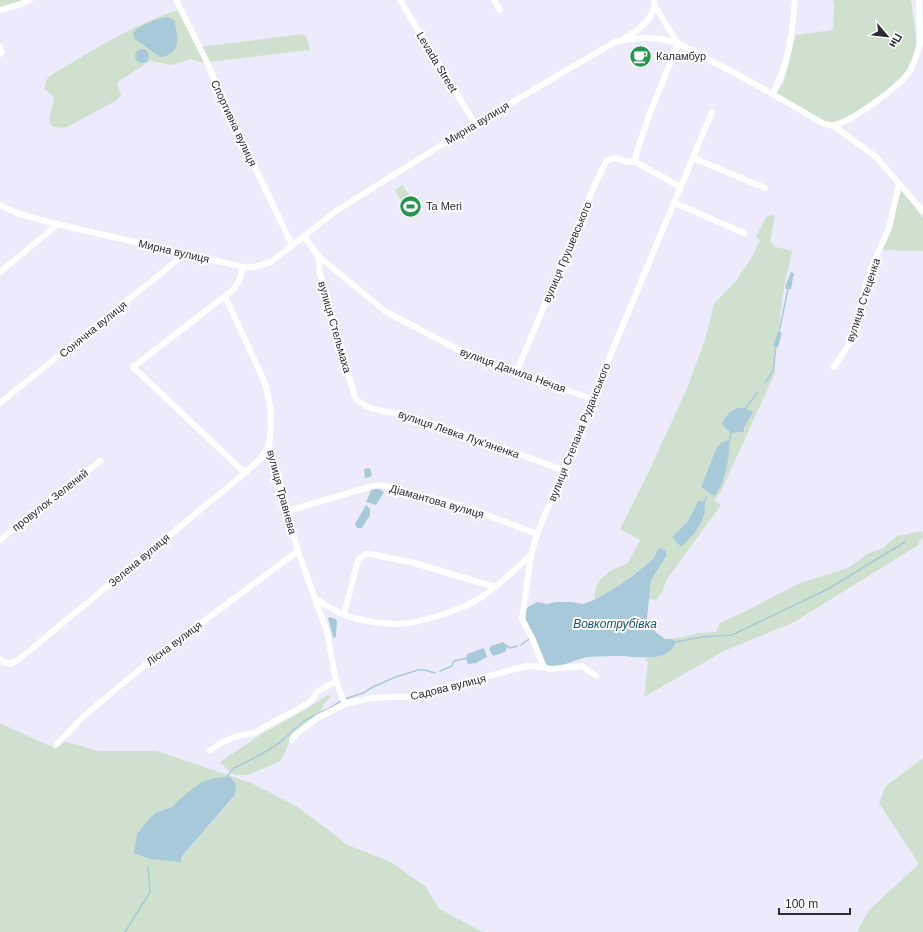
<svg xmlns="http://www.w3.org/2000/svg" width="923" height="932" font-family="Helvetica,sans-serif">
<rect width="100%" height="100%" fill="#eceafb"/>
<g fill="#cfe0ce" fill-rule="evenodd">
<polygon points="0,0 30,0 0,10"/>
<path d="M833,0H911C912,11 918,39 916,49C914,57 911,65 906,72C896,86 856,115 840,121C835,123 829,123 824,122L776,94L784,82L796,35L833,30L834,6Z"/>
<path d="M181,9L200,47L303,34L307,38L310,50L207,62L203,63L191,59L171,65L150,61L119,81L117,85L121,95L117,100L67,127L61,128L52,126L49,121L54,98L50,93L44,90L46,80L51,75C93,51 134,23 181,9Z"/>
<polygon points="402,185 409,194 401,201 395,190"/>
<polygon points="898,186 923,218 923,251 878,250 888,227"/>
<path d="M771,215L775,216L770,242L776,247L792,251L784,287L776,347L775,373L720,493L714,500L721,505L667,579L662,592L656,600L648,599L651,580L667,555L653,559L620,585L594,600L596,587L600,580L610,571L628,563L640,540L620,529L650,469L686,391L705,340L714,304L736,281L753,255L760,240L756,237L766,217ZM736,408L749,409L744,432L731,433L723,427L722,422L728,414ZM713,458L714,496L701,487ZM698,501L681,547L673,537L688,521Z"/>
<path d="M922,531L923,537L917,546L794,622L724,651L644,697L648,663L645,659C656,657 672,654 676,642L672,639L700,633L716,632L720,623L748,610L800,583L848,568L867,554L883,548L897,536Z"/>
<polygon points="328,695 331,697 324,704 320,713 291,735 285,753 280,761 248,775 236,775 230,772 220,762 260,735 303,711"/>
<path d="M0,723L56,749L63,741L99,751H157L251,783L296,806L338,837L345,844L391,862L426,887L439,909L483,932H0ZM235,795L230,802L181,858L157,812L172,807Z"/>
<polygon points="923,758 923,932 857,932 869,910 919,864 879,803 886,786"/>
</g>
<g fill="#a8c9d9">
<path d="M167,17L174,20L175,22C176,33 181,45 172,52C168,55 165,57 160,57L135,39L133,33C138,26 158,18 167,17Z"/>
<circle cx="142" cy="56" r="7"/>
<polygon points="410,198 418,208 411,214 403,204"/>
<polygon points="791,272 794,273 791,289 786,289 785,287"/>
<polygon points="778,331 782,333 778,347 773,346"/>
<polygon points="736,408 745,408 753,412 744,428 744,432 731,433 723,426 722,422 728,414"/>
<path d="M729,440C731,454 724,486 714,496L701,487L717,447L722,442Z"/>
<polygon points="370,468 372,475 370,477 365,478 364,469"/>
<polygon points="376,487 384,492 376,505 366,502 372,489"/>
<path d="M698,501H704C709,518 693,536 681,547L672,537L688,521Z"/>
<polygon points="366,505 370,509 370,515 362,528 357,528 355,524"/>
<path d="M659,548L665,550L667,555L651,580L647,618L649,626L658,634L665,639H672L676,642C669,663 639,657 623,656C612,656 599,656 588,657C573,659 562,669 546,666L526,621V610L528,607L537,602L547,604L556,602H571L583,604L594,600L620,585L632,576L653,559Z"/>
<polygon points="331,617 337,620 336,635 335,638 333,637 328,618"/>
<polygon points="503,642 508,646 505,652 493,656 489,649 491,646"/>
<polygon points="484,648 487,657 476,663 468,664 466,658 467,654"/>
<polygon points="223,777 231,778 236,784 235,795 184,854 181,858 181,862 150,859 134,853 137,834 151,817 157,812 172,807 181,798 200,783 210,779"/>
</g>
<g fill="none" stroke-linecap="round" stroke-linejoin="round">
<g stroke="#a8c9d9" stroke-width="1.5">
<polyline points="779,332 788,289"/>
<polyline points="765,383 773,371 776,346"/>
<polyline points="744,410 758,392"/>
<polyline points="729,442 731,432"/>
<polyline points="704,503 706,497"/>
<polyline points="675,642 702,637 732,635 828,589 905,542"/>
<polyline points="521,645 529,639"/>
<polyline points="508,646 510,648 517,646"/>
<polyline points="440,671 452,666 454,661 468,658"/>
<polyline points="345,699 363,693 373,687 393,678 418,670 425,670 435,673"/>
<polyline points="226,778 234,768 260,755 279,743 304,721 330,708 341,701"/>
<polyline points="125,932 150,892 148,867"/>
</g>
<g stroke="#fff" stroke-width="6">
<polyline points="176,0 207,62 220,94 292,245"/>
<polyline points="400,0 475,124"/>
<polyline points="494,0 500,10"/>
<polyline points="654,0 655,6 678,44 650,113 637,151 635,162 681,187"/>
<polyline points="919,0 920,43"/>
<polyline points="0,10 21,4 30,0"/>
<path d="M624,38C639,31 650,22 655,6"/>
<polyline points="0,47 2,53 0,54"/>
<path d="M772,94C789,66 792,32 795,0"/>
<polyline points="834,126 876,157 923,211"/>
<polyline points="693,158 765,188"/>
<polyline points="675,203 744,233"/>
<path d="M0,205L17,213L48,222L243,267H254L271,262L336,211L475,124L615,42C632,38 652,36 670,41C684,44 698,54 711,61C750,80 787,102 824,124C827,124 830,126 833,125C849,124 901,85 909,72C915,63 917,53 920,43L923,41"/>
<polyline points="304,236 318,256 385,311 470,356 592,399"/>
<path d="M318,256L320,273L355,398C369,413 394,411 413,417C463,433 513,452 563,470"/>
<polyline points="243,267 239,281 233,290 133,367 245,473"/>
<polyline points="0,272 57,225"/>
<polyline points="225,296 265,383 270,405 271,426 269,446 298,551 327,632 336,681 345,704"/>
<polyline points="834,367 851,341 869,273 889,228 899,184"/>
<polyline points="516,373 596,182 607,160 617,158 624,161 635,162"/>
<polyline points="0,403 185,254"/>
<polyline points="288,511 369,487 381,485 463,506 537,534"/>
<polyline points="0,540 100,461"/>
<path d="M316,599C324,604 333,610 342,614C357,620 380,624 396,624C417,624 462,610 480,598C498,586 515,570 531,555"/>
<polyline points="342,614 345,611 358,560 365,554 371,554 414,563 495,587"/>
<polyline points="0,659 3,662 10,664 18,660 245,473 261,458 269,446"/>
<polyline points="544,667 532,638 522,619 531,555 537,534 592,399 712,112"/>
<polyline points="292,740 295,735 317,718 345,704 366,699 387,697 411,697 526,666 544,667 550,669 582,666 596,676"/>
<polyline points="57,744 85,715 145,665 298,551"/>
<polyline points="210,750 223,742 237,736 254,733 275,721 295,711 311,701 317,692 336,681"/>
</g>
</g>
<defs>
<symbol id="cafe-disc" viewBox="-11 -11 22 22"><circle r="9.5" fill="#27954e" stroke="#fff"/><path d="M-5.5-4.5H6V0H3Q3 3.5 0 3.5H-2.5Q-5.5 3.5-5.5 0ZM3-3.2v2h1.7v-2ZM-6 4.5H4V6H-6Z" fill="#fff"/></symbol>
<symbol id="stadium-disc" viewBox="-11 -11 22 22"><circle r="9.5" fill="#27954e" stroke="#fff"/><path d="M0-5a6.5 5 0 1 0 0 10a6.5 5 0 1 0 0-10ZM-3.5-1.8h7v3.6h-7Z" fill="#fff"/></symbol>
</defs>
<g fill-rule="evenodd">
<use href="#cafe-disc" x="628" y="44" width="25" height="25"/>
<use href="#stadium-disc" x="398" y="194" width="25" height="25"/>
</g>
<g text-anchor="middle" stroke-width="4" stroke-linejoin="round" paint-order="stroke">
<g font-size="11" fill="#2c2b36" stroke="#fff" text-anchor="start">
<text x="656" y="60">Каламбур</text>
<text x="426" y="210">Ta Meri</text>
</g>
<g font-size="11" fill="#2c2b36" stroke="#fff">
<text transform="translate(437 62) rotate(59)" y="4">Levada Street</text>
<text transform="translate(234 123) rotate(65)" y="4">Спортивна вулиця</text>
<text transform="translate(477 123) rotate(-31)" y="4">Мирна вулиця</text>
<text transform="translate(174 251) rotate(13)" y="4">Мирна вулиця</text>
<text transform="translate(567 252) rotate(-67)" y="4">вулиця Грушевського</text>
<text transform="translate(863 300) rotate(-72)" y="4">вулиця Стеценка</text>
<text transform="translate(335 327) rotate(74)" y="4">вулиця Стельмаха</text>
<text transform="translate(93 329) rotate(-39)" y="4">Сонячна вулиця</text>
<text transform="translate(513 370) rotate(20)" y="4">вулиця Данила Нечая</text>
<text transform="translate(579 432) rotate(-68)" y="4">вулиця Степана Руданського</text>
<text transform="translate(459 434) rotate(19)" y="4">вулиця Левка Лук'яненка</text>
<text transform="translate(282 492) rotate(75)" y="4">вулиця Травнева</text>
<text transform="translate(50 500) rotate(-38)" y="4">провулок Зелений</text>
<text transform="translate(437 501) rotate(16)" y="4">Діамантова вулиця</text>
<text transform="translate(139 560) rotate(-40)" y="4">Зелена вулиця</text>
<text transform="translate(174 643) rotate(-37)" y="4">Лісна вулиця</text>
<text transform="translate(448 687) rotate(-14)" y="4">Садова вулиця</text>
</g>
<g font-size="12" font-style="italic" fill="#16546b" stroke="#fff">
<text x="615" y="628">Вовкотрубівка</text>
</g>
</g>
<g transform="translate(887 36) rotate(118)" stroke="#ffffff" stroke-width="3" paint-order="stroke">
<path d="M0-3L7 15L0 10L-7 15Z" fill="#2c2b36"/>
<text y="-6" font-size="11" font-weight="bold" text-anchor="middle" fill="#2c2b36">Пн</text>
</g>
<path d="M779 908v6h71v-6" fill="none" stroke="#2c2b36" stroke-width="2"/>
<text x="785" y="908" font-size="12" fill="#2c2b36" stroke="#ffffff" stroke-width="3" paint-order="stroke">100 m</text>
</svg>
